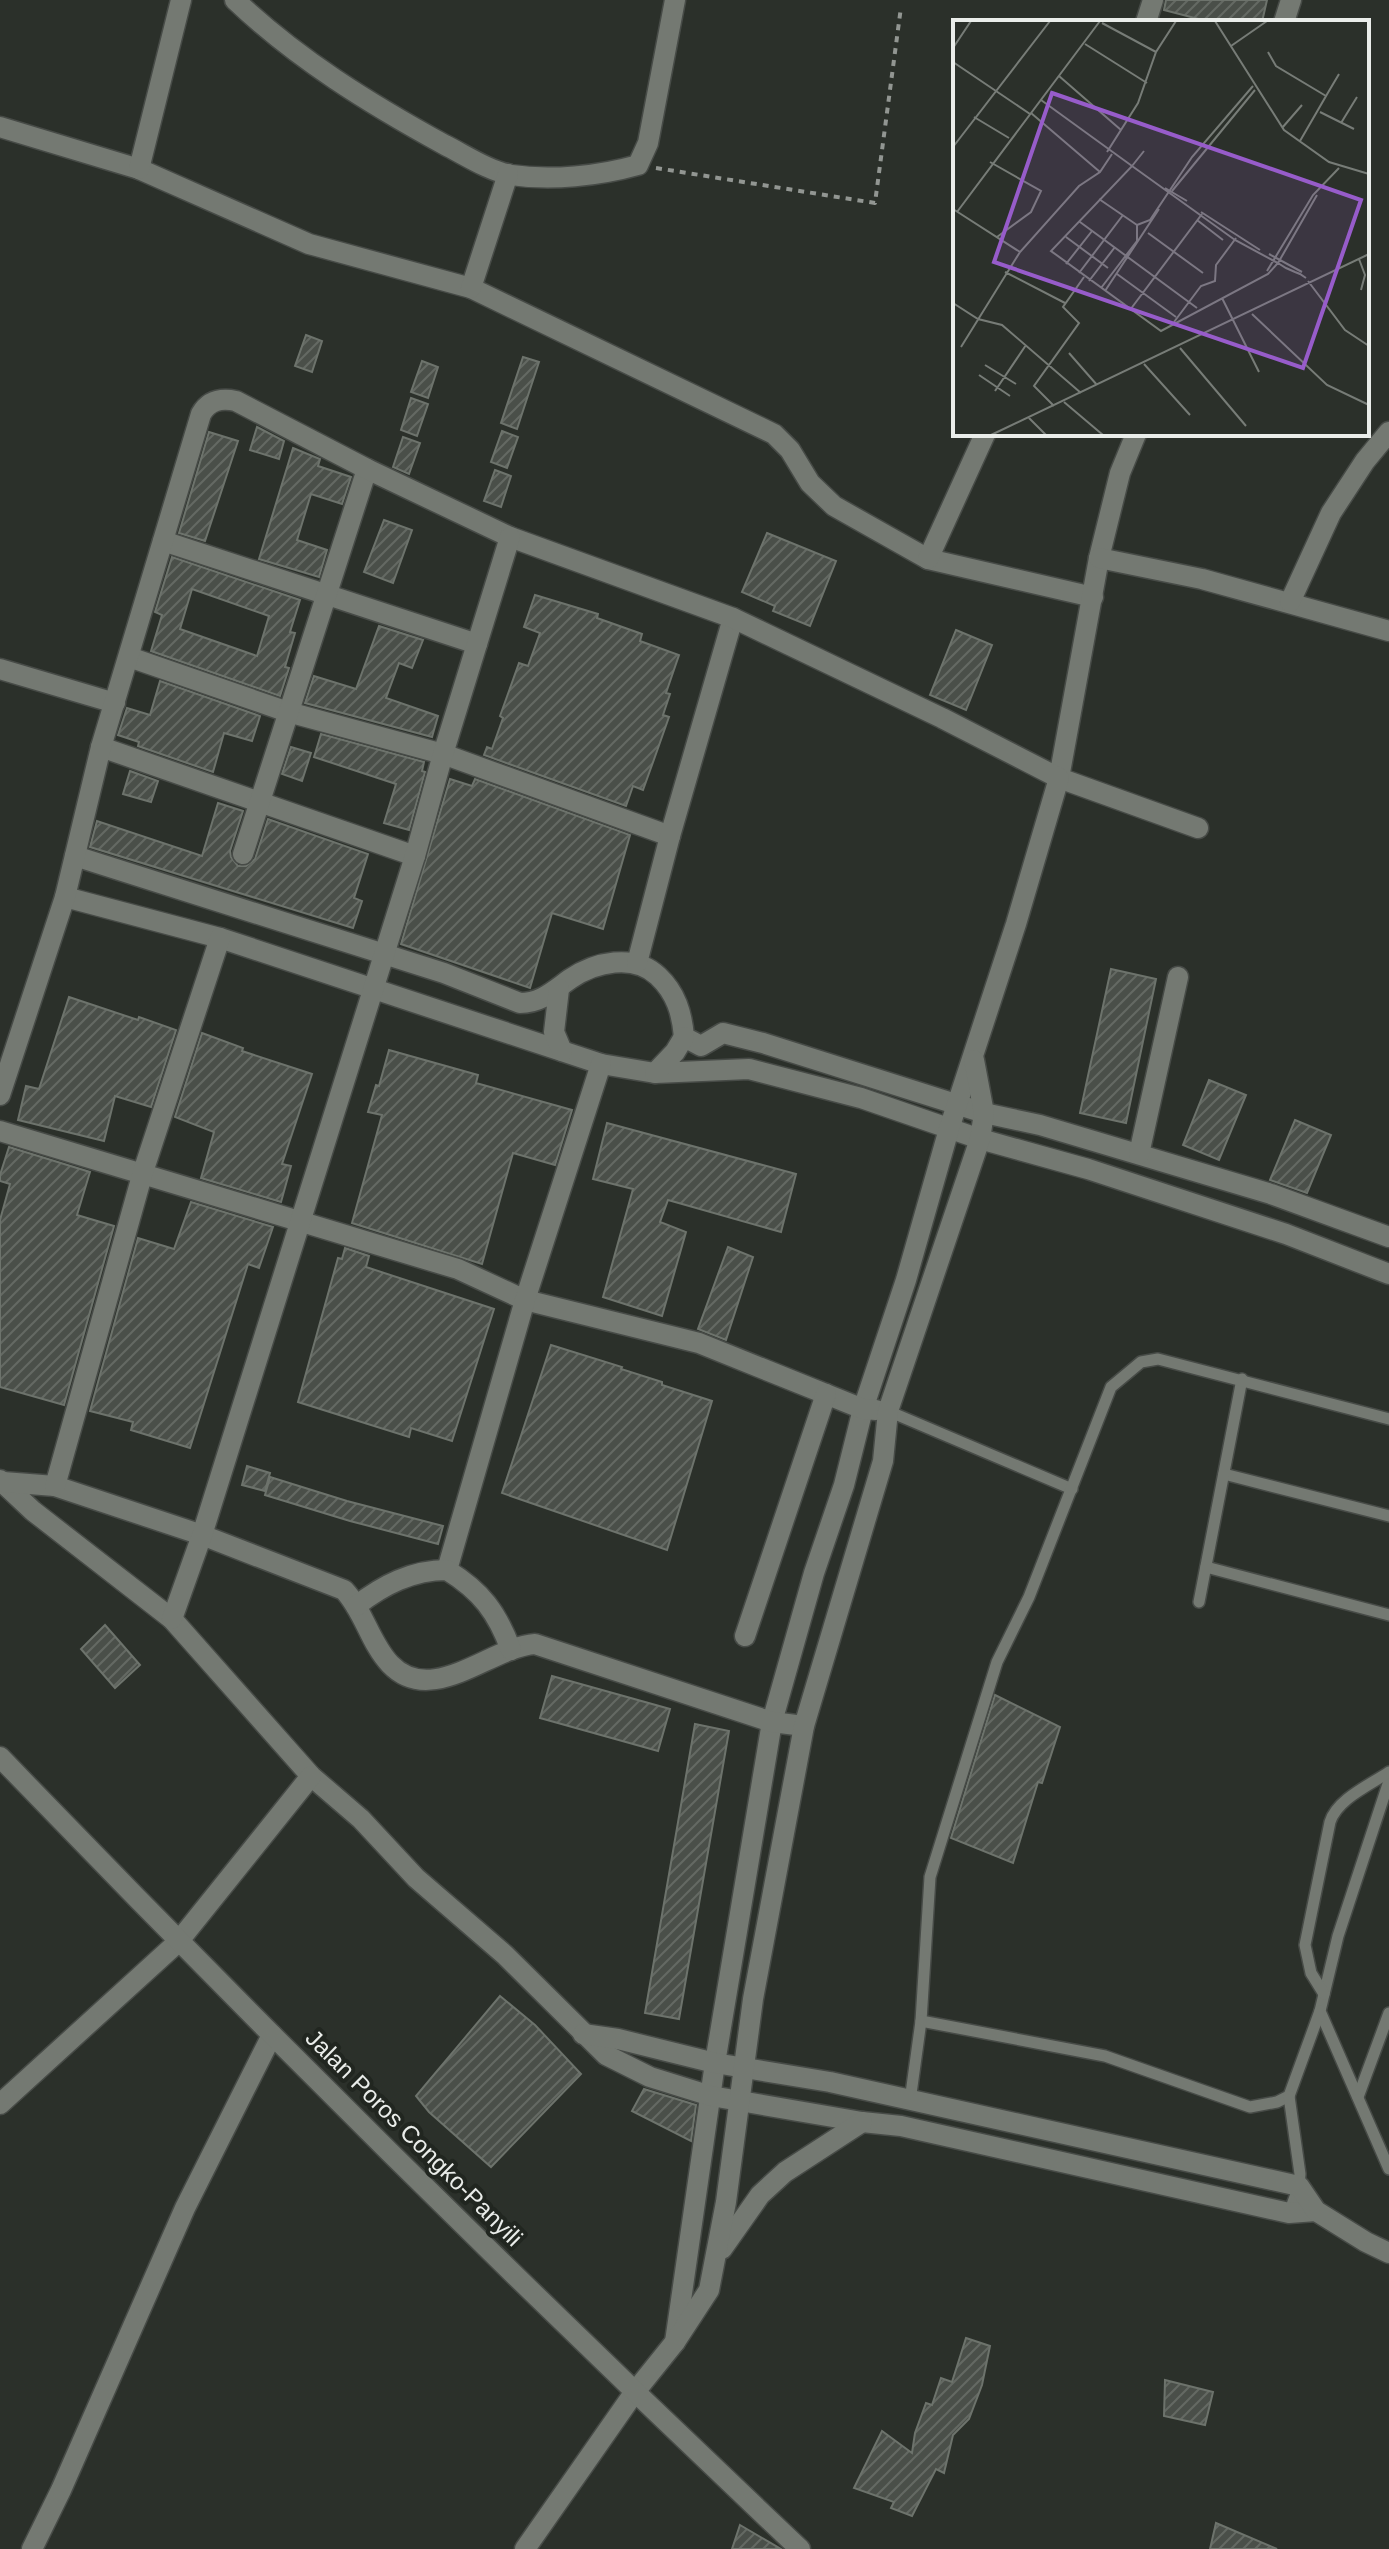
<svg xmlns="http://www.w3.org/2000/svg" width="1389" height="2549" font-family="Helvetica,sans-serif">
<defs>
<pattern id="building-hatch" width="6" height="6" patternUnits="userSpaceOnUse" patternTransform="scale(2)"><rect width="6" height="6" fill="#4a4f49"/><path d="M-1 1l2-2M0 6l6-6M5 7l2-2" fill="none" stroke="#646963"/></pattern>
</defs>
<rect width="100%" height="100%" fill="#2b302a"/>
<g fill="url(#building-hatch)" stroke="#6d736c" stroke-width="2" fill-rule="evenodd">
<polygon points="1166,0 1267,0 1262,22 1210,22 1164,10"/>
<polygon points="306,335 322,341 312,372 295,366"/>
<polygon points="523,357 539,362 517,429 501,423"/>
<polygon points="422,361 438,367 428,398 411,392"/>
<polygon points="411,398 428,404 417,436 401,430"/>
<polygon points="257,427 284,441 279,459 250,450"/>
<polygon points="502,431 518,437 507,468 491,462"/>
<polygon points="209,432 238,441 205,541 179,533"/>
<polygon points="403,437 420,443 409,474 393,467"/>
<polygon points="293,448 320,459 318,466 351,477 342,504 311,494 297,540 327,550 319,577 259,559"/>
<polygon points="495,470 511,476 501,507 484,501"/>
<polygon points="384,520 412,530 393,583 364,572"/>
<polygon points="767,533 836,561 810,626 773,611 775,606 742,592"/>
<path d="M172,557L300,600L290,632L295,633L285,667L289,668L280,696L151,651L162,615L155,612ZM192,589L269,616L257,656L180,629Z"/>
<polygon points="535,595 598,614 597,618 642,634 640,641 679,655 666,693 670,694 663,715 669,717 657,751 643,790 633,786 626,806 484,755 487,747 492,749 503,718 500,716 519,663 528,666 540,633 524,627"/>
<polygon points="379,626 423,640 412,668 399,663 386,698 438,716 432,737 305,703 314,676 356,689"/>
<polygon points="956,630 992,645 966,710 930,695"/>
<polygon points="160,681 260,716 252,741 224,733 213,772 138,746 139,742 118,735 127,708 150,715"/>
<polygon points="321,734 424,762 422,771 425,772 409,830 384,823 396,784 314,757"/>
<polygon points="291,747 311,753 302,781 282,774"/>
<polygon points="130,771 158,781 151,802 123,794"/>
<polygon points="450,779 472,786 475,779 630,835 603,929 552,913 530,988 401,944"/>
<polygon points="218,803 243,811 230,851 231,857 238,866 246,866 255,859 268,819 368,854 354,898 362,901 353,928 90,847 97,821 202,856"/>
<polygon points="1111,969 1156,979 1126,1123 1080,1113"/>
<polygon points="69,997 138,1020 139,1017 176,1030 151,1107 115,1096 104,1141 18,1120 26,1086 39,1089"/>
<polygon points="202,1033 243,1048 242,1051 312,1074 282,1164 291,1166 281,1202 201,1178 214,1132 175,1117"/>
<polygon points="389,1050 478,1075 476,1083 572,1110 555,1165 513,1153 482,1264 352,1223 382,1115 368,1112 376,1085 379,1086"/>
<polygon points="1209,1080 1246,1095 1219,1160 1183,1145"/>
<polygon points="1295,1120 1331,1135 1307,1193 1270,1180"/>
<polygon points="607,1123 796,1174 781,1232 668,1200 660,1222 686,1232 662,1316 603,1297 633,1189 593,1179"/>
<polygon points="9,1147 90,1172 77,1215 114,1226 64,1405 0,1387 0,1220 10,1184 0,1181 0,1175"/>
<polygon points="191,1202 273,1227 259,1268 248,1264 190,1448 131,1430 133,1422 90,1411 138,1238 174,1249"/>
<polygon points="728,1247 753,1257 726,1340 698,1329"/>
<polygon points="345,1248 369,1256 366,1267 494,1309 452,1441 411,1428 409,1437 298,1402 338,1258 342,1259"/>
<polygon points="551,1345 622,1367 621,1369 662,1382 662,1385 712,1401 667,1550 502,1493"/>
<polygon points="247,1466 270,1473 265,1491 242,1485"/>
<polygon points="270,1477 347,1501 443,1526 438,1544 350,1521 265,1495"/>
<polygon points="105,1625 140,1665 115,1688 81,1649"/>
<polygon points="552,1676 670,1709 658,1751 540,1718"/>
<polygon points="995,1695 1060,1727 1042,1783 1038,1782 1013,1863 951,1838"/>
<polygon points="695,1724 729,1731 679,2019 645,2013"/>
<polygon points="500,1996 535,2025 581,2074 491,2167 429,2112 416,2096"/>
<polygon points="644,2089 696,2105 691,2141 632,2111"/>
<polygon points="966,2338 990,2346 982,2385 969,2419 953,2435 944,2473 936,2469 912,2516 891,2508 894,2502 854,2488 882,2431 912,2453 915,2433 926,2403 932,2405 941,2378 952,2382"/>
<polygon points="1165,2380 1213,2392 1205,2425 1164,2416"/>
<polygon points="1216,2523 1277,2549 1210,2549"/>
<polygon points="740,2525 781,2549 732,2549"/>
</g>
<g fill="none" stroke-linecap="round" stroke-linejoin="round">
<defs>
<g id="lane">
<polyline points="888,1411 1072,1489"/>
<polyline points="1224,1474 1389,1516"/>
<polyline points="1206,1567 1389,1615"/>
<polyline points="1199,1602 1242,1379"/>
<polyline points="1389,1781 1338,1936 1320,2011 1389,2169"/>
<path d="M1324,1994L1311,1973L1305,1945L1330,1822C1337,1799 1370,1785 1389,1772"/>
<polyline points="1320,2011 1289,2096 1277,2102 1250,2107 1105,2056 921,2021 930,1877 997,1662 1029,1597 1111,1387 1141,1362 1158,1359 1389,1419"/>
<polyline points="1358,2097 1389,2013"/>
<polyline points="910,2101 921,2021"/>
<polyline points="1289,2213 1299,2186 1300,2174 1289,2096"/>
</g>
<g id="street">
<path d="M235,0C297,59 370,104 445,145C465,155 489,171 511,175C551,181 599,176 638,165L648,143L675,0"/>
<polyline points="1146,22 1153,0"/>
<polyline points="1284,22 1291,0"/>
<polyline points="0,127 139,169 309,244 471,288 774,434 790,450 810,483 834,506 928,559 1093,597"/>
<polyline points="139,169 181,0"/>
<polyline points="471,288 508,174"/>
<polyline points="1136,434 1120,473 1099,558 1059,778 1198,828"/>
<polyline points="163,541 477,644"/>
<polyline points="1099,558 1202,579 1389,631"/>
<polyline points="928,559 985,434"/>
<polyline points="1290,602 1331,513 1365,461 1389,432"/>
<polyline points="129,657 288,712 443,754 670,836"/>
<polyline points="0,669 115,703"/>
<polyline points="101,747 415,856"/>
<polyline points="243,854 367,469"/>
<path d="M75,856L444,973L520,1003C541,1003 553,991 570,979C595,962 634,953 658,976C676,993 682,1013 684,1037L701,1046L723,1033L763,1043L984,1113L1040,1125L1271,1194L1389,1237"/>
<polyline points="65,897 220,938 601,1064 655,1073 749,1069 861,1098 980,1139 1088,1169 1286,1234 1389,1274"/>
<polyline points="637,963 670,836 733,618"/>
<polyline points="559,989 554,1032 562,1051"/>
<polyline points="655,1073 675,1052 684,1037"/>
<path d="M0,1095L65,897L101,747L201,414C209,400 221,398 236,401L367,469L510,537L733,618L942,718L1059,778L1016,924L949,1129L906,1280L863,1409L844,1485L814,1573L772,1722L715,2063L675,2342"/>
<polyline points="0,1131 458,1269 525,1300 699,1343 863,1409 876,1410"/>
<polyline points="1139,1154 1178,977"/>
<polyline points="0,1480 33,1511 172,1619 311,1776 361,1819 416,1878 505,1955 606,2055 650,2077 711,2096 862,2122 901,2126 1289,2213 1316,2211"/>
<path d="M3,1482L55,1486L202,1535L344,1590C364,1611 370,1643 390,1664C432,1708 490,1647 535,1644L772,1722L804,1726"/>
<polyline points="55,1486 143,1172 220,938"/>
<polyline points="447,1570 525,1300 601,1064"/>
<path d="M356,1606C383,1585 412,1570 447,1570C481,1591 497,1612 511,1650"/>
<polyline points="172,1619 202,1535 415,856 443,754 510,537"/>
<polyline points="745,1636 826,1394"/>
<polyline points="583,2034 618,2039 715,2063 830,2082 1299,2186 1316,2211 1366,2242 1389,2253"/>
<polyline points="0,2104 178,1942 311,1776"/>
<polyline points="722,2249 760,2195 785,2172 862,2122"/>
<polyline points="32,2549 61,2490 185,2208 272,2035"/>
<polyline points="525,2549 634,2393 675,2342 709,2290 726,2202 753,1999 804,1726 883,1461 888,1411 980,1139 984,1113 974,1060"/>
</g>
<path id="secondary" d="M0,1757C260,2027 527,2291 800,2549"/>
</defs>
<use href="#lane" stroke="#474b47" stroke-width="14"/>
<use href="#street" stroke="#474b47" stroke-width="23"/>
<use href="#secondary" stroke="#474b47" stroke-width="23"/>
<polyline stroke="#929692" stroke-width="4" stroke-dasharray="6 6" stroke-linecap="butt" points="656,168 875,203 901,7"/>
<use href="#lane" stroke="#747972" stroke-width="11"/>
<use href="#street" stroke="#747972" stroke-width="20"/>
<use href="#secondary" stroke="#747972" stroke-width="20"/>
</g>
<g text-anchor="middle" stroke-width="8" stroke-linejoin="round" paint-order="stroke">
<g font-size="24" fill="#eaedea" stroke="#212620">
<text transform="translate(414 2138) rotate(45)" y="8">Jalan Poros Congko-Panyili</text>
</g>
</g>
<g transform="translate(953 20)">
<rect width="416" height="416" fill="#2b302a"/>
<path fill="none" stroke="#777c77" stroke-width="2" d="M262,1L331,110L376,142L416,154M149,3L203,32M132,24L194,63M278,26L314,1M0,28L18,1M315,32L323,46L373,76L347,121M0,42L77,94M106,56L168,110M373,76L386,54M88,80L179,146L191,131M367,92L401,109M78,93L147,152M21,97L56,118M388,103L404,77M329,108L349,85M0,127L97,1M154,132L185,83L203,32L223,1M37,142L88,171L78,192L44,217M212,168L234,181M219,171L302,70M146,179L184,205M0,189L67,232M4,192L147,1M248,192L307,230M244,200L270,220M127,202L244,288M195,213L250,253M113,217L155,248M316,234L349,252M406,239L412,255L408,270M113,244L139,211M314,251L360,175L386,148M52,252L112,283M126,253L170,195M164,254L223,297M353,258L347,254L342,252L333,248L325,243L321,241L282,220L179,146L98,231L208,311L315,254L325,243L364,175M136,261L162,227M355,261L392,310L416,326M148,268L184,221V205L197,200L239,137L300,66M152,271L206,189M269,278L306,352M0,283L25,299L49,305L128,373M177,290L249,194M299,294L374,365L416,385M221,302L248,266L262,261L263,245L283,218M8,327L67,232L126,166L147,152L159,134M227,328L293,406M116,333L144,365M191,344L237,395M32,345L63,364M26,355L57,376M42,371L73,325M111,382L150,415M101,386L81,366L126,303L110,287L131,257M76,398L93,415M38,415L416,234"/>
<path fill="#975cca" fill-opacity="0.15" stroke="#975cca" stroke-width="4" d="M99,73L408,180L350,348L41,242Z"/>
<rect width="416" height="416" fill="none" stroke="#eaedea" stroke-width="4"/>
</g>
</svg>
